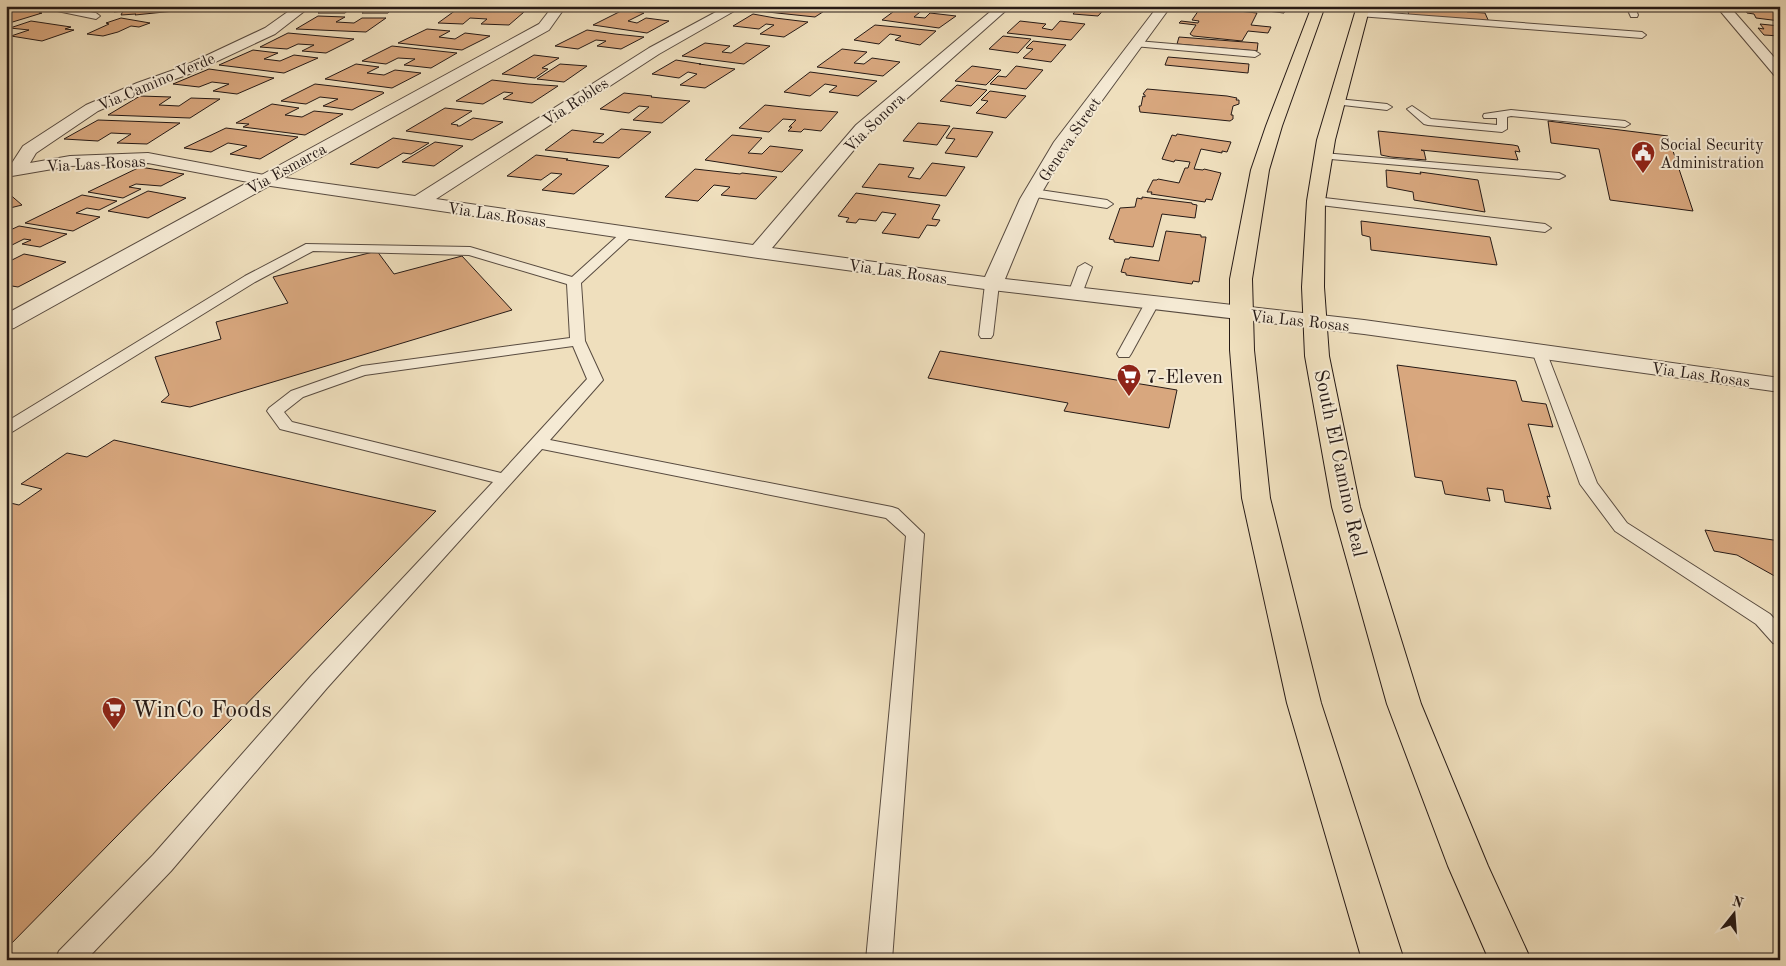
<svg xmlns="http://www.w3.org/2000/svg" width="1786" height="966" font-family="'Old Standard TT',serif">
<rect width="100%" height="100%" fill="#efdfbd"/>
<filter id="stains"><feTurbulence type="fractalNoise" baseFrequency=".004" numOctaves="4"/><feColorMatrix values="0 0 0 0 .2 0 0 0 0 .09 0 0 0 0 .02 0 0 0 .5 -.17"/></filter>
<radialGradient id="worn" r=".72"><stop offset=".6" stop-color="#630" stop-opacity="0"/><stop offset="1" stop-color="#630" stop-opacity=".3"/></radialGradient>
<g fill="#d8a77e" stroke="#261a16">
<polygon points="116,6 175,6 174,11 135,15 136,14 121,15 123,11 114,12"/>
<polygon points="326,6 395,6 388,13 362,13 369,8 351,8 345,13 318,13"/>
<polygon points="766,6 795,6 794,7 802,8 805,6 832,6 815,17 758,11"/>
<polygon points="901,6 925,8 914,17 925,18 930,13 956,16 939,28 882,20"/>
<polygon points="1041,6 1069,6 1063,10"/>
<polygon points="1080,6 1107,6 1098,16 1073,14"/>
<polygon points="1243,6 1288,6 1284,13 1242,8"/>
<polygon points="1465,6 1467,12 1485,13 1489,22 1409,16 1407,7 1404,6"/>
<polygon points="1780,6 1780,10 1745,6"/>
<polygon points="1201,7 1257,13 1251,25 1271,27 1268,33 1248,31 1242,41 1193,36 1190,34 1196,25 1179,23 1181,21 1198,23 1199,21 1192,20"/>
<polygon points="12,8 42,12 39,13 42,13 6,24 6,9"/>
<polygon points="1745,8 1780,12 1780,21 1756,18 1754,14 1747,13"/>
<polygon points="456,10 524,12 509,25 481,24 487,19 470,18 463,24 438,23"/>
<polygon points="623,10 644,13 628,21 637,23 646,18 669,21 647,33 593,25"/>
<polygon points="753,14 775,18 808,22 784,37 760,34 774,25 766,24 759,29 733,26"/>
<polygon points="318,16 345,17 336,22 354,23 362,18 386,18 366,32 296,29"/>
<polygon points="121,18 150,23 139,27 131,26 118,32 103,36 87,34 109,24 106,23"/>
<polygon points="31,21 71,27 65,29 74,30 42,41 11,36 29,30 10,28"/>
<polygon points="1020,21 1046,24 1042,28 1052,30 1060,21 1085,24 1071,40 1007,33"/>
<polygon points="1760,24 1780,26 1780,36 1764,35 1758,28 1764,29"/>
<polygon points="875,25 906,28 936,31 920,45 895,40 901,36 890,34 879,44 854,40"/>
<polygon points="427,29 450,31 439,37 455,39 465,33 490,36 462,50 398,43"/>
<polygon points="587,30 615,34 644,37 621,49 597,46 606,41 596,40 578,49 555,46"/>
<polygon points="288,33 354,39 326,53 302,51 314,45 298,44 287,49 260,47"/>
<polygon points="1003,36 1031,39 1018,53 989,49"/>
<polygon points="1179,37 1258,43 1257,51 1177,44"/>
<polygon points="1033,41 1066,45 1051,62 1023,58 1033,49 1026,48"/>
<polygon points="705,43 730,46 722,52 731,53 746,43 770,46 744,64 682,56"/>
<polygon points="392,46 457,53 431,68 404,65 415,59 398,58 386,64 362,61"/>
<polygon points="842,49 867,52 854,63 864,64 872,58 900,62 883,76 817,67"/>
<polygon points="253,50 278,53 264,59 280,61 294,55 318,58 284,73 219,65"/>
<polygon points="534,55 559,58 542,68 548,69 535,78 502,74"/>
<polygon points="1168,57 1249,64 1248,73 1165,65"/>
<polygon points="676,60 701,64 699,64 735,69 705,88 680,85 697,74 688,72 679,78 652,74"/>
<polygon points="356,64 379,67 367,73 384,75 395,70 421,73 392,88 325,79"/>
<polygon points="560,64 587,66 564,82 537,79"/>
<polygon points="972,66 1001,70 986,85 955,81"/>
<polygon points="1016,66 1043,70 1026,89 990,84 998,76 1006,77"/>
<polygon points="209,69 274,78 237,94 213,91 229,84 212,82 199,87 173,84"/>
<polygon points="810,72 848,77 877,81 858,96 829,92 837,86 825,84 810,96 784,92"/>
<polygon points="492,80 528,84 558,86 532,103 503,99 513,93 504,92 483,104 456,101"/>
<polygon points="315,84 383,92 384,93 352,110 323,106 338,99 320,97 306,104 281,101"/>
<polygon points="957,85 987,90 971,106 940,101"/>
<polygon points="1147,89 1227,96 1237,98 1236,100 1239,100 1239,104 1233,106 1231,115 1233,115 1233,119 1230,121 1140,112 1139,106 1141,106 1143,96 1145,97 1145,95 1143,94"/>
<polygon points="990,91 1026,96 1006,118 976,113 988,101 981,100"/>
<polygon points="624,93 652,96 651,97 690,101 662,123 633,120 649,107 639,106 629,113 600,109"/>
<polygon points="140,96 171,97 159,105 179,106 191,98 220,99 190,118 108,115"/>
<polygon points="272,104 299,108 285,115 302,117 314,111 343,114 305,135 243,127 249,124 236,123"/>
<polygon points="765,105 801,109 838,112 821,131 804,129 801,132 788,131 792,127 789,127 796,120 783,119 769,132 739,128"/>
<polygon points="445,108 472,111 451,124 458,125 457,126 460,126 473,118 503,122 472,140 406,131"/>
<polygon points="98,120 180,123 147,144 117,143 131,134 111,133 98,141 64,139"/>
<polygon points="1548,121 1668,136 1693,211 1610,200 1599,149 1551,143"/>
<polygon points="918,123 950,126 937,145 903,141"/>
<polygon points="226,128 298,137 260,159 230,154 247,146 228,143 211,152 184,148"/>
<polygon points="953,128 993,132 977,157 945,153 955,139 946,138"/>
<polygon points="621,129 651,132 619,158 545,150 572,130 604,134 593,142 603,143"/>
<polygon points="1378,131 1513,145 1518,146 1520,152 1515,151 1518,160 1421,150 1424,151 1426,160 1391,157 1381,155"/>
<polygon points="1177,134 1231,142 1227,152 1222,151 1222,153 1201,149 1194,169 1203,170 1204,169 1221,173 1212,200 1206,199 1205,202 1151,194 1152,192 1147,192 1153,180 1157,180 1158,179 1179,183 1185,168 1188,168 1190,162 1175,160 1174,162 1162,159 1172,135 1176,136"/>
<polygon points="732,135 762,138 748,153 762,154 770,146 803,150 782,172 705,160"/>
<polygon points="393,138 429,143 411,154 403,153 378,168 350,164"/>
<polygon points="435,142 463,146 434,166 402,162"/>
<polygon points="536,155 568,159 566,160 609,166 574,194 542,190 562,174 551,173 541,180 507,176"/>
<polygon points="932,163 965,167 946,196 862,187 879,164 914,168 908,177 920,179"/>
<polygon points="140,167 184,174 161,186 136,184 129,187 141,189 123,198 88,192"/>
<polygon points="695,169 740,174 742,173 777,177 756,199 721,195 730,187 714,185 698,201 665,197"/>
<polygon points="1386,170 1421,174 1420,172 1478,180 1485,212 1414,200 1413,192 1387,187"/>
<polygon points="148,191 186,198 148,218 108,211"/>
<polygon points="7,192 22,205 6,209"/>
<polygon points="856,193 940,205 932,219 940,220 936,226 927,225 919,238 882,233 896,214 882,212 876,221 859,219 856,223 846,222 849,218 838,216"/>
<polygon points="82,195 117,201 99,210 87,208 76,213 100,217 73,231 25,223"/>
<polygon points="1142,197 1192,203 1192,204 1197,205 1195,218 1162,214 1153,247 1114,242 1114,240 1109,239 1120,208 1135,207 1137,198 1142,199"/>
<polygon points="1361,221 1490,237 1497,265 1371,250 1370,237 1362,235"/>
<polygon points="19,226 67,234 40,247 22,244 31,240 24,239 6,248 6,232"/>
<polygon points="1166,231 1201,235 1201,237 1206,237 1199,282 1193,281 1192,284 1126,275 1126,273 1121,272 1125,259 1129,259 1130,257 1159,261"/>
<polygon points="377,251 394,274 462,256 512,310 190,407 161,402 169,395 155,357 221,339 216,322 288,303 273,277"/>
<polygon points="24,254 66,262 18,287 6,285 6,263"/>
<polygon points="940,351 1177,390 1169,428 1064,411 1068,403 928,378"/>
<polygon points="1397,365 1516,381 1522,401 1546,404 1553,427 1528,424 1550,497 1547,496 1551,509 1505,502 1503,490 1487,488 1490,501 1445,494 1442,481 1415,477"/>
<polygon points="114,440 436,511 6,949 6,502 19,505 42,489 21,484 67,453 87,457"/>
<polygon points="1705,530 1780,541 1780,579 1737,555 1714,551"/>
</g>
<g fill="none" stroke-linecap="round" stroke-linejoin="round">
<defs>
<g id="service">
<polygon points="33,6 53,6 96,13 100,16 96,19"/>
<polygon points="1626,6 1634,6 1638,15 1637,17 1631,17"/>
<polygon points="1362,11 1642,32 1646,35 1642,38 1359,16 1358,14"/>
<polygon points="1137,41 1255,51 1260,54 1255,57 1134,46 1134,42"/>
<polygon points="1338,99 1387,104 1392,107 1387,110 1334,104 1334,100"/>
<polygon points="1412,106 1431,119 1497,125 1497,118 1484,118 1483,116 1484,114 1511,110 1625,121 1630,124 1625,127 1511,116 1507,117 1507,129 1502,132 1428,125 1424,124 1407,109"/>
<polygon points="1323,153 1559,173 1565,176 1559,179 1319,158 1317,156"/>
<polygon points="1033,189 1107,200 1113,204 1107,208 1029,196 1027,193"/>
<polygon points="1316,197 1545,224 1551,228 1545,232 1312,204 1310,201"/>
<path d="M628,229L634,233L632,236L581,283L585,341L603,380L550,440L892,507L898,509L924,534L892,960H866L906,536L886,518L542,449L327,688L171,871L86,960H55L59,951L153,855L311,676L493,482L280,429L267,411L269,408L291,391L362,366L570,338L567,284L469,255L313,251L255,282L12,432L6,434V422L245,276L306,244L470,247L572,277L624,230ZM573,346L587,379L501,473L292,422L284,412L303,397L365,375Z"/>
<polygon points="1085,263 1092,267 1082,294 1075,298 1070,297 1068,294 1078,267"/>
<polygon points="992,280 999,284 993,335 991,338 981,338 979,335 985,284"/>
<polygon points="1152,299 1159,303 1131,354 1129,357 1119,357 1117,354 1145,303"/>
<polygon points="1539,347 1544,348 1546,351 1597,483 1627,523 1770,614 1780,625 1780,645 1773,643 1756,624 1615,531 1580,484 1532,351 1534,348"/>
</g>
<g id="minor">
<polygon points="296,6 311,6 275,34 192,73 147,89 98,111 36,153 30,163 70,156 148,153 264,175 415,196 649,48 727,6 743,6 659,54 436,199 753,245 856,125 997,6 1011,6 868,133 772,248 985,277 1020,199 1054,142 1158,6 1171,6 1071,143 1038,199 1005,279 1364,320 1780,378 1780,392 1364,334 992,290 758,258 264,185 148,163 70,166 6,177 6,167 10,166 23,146 86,105 137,83 182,67 265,28"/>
<polygon points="1716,6 1729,6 1780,64 1780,77 1775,76"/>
</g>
<polygon id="tertiary" points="553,6 566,6 549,30 14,328 6,330 6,314 539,24"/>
<g id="primary">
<polygon points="1312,6 1325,6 1282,126 1269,170 1252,279 1254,350 1270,498 1321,703 1404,960 1362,960 1287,703 1242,498 1230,350 1230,279 1251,170 1266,126"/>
<polygon points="1357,6 1370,6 1335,140 1325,201 1324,287 1329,356 1360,507 1421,704 1488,866 1531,960 1489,960 1448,866 1387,704 1332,507 1305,356 1302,287 1307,201 1317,140"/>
</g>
</defs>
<use href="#service" stroke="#584b40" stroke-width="2"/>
<use href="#minor" stroke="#584b40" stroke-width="2"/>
<use href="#tertiary" stroke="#584b40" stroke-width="2"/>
<use href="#primary" stroke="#261a16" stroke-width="2"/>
<use href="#service" fill="#f5ead4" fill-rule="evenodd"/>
<use href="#minor" fill="#f5ead4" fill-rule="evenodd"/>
<use href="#tertiary" fill="#f5ead4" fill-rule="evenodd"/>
<use href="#primary" fill="#efdfbd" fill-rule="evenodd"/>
</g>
<defs>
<symbol id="civic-pin" viewBox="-11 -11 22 30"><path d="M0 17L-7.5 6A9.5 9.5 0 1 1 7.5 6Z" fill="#8f2418" stroke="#f5ead4"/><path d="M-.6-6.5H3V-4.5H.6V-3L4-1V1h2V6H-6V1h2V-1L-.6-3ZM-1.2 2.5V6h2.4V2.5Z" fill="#fff"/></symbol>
<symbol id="supermarket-pin" viewBox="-11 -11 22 30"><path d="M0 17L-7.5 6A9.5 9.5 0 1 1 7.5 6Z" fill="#8f2418" stroke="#f5ead4"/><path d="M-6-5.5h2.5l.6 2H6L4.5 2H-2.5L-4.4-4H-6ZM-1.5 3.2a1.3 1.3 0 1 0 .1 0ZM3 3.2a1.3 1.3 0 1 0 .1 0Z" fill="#fff"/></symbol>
</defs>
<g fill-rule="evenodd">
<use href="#civic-pin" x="1629" y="139" width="28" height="38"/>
<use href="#supermarket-pin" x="1115" y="362" width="28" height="38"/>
<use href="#supermarket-pin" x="100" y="695" width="28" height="38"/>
</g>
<g text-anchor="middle" stroke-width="4" stroke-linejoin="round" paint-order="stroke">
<g font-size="16" fill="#261a16" stroke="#f5ead4">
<text transform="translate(156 81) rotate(-23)" y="6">Via Camino Verde</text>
<text transform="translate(575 101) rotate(-33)" y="6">Via Robles</text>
<text transform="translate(874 122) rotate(-44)" y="6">Via Sonora</text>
<text transform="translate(1069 139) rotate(-56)" y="6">Geneva Street</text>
<text transform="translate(96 163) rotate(-3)" y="6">Via Las Rosas</text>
<text transform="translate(286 168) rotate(-29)" y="6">Via Esmarca</text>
<text transform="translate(497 214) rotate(8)" y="6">Via Las Rosas</text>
<text transform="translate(898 271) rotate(8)" y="6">Via Las Rosas</text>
<text transform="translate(1300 320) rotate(6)" y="6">Via Las Rosas</text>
<text transform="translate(1701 374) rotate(8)" y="6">Via Las Rosas</text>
</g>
<g font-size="16" fill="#261a16" stroke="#f5ead4" text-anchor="start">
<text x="1660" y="150">Social Security<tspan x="1660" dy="18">Administration</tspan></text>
</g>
<g font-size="20" fill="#261a16" stroke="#f5ead4" text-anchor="start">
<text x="1146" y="383">7-Eleven</text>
</g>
<g font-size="20" fill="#261a16" stroke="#f5ead4">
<text transform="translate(1341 463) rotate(78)" y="7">South El Camino Real</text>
</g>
<g font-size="24" fill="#261a16" stroke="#f5ead4" text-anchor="start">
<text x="132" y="717">WinCo Foods</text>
</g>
</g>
<rect width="1786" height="966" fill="none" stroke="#efdfbd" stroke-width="25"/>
<rect x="8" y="8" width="1771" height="951" fill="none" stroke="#261a16" stroke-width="2.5"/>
<rect x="12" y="12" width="1761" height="941" fill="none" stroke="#261a16"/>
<g transform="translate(1734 914) rotate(17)" stroke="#f5ead4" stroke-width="4" paint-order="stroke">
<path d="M0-4L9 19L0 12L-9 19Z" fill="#261a16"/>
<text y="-8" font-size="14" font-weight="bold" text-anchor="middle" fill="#261a16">N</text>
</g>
<rect width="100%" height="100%" filter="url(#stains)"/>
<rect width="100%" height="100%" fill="url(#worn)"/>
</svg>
